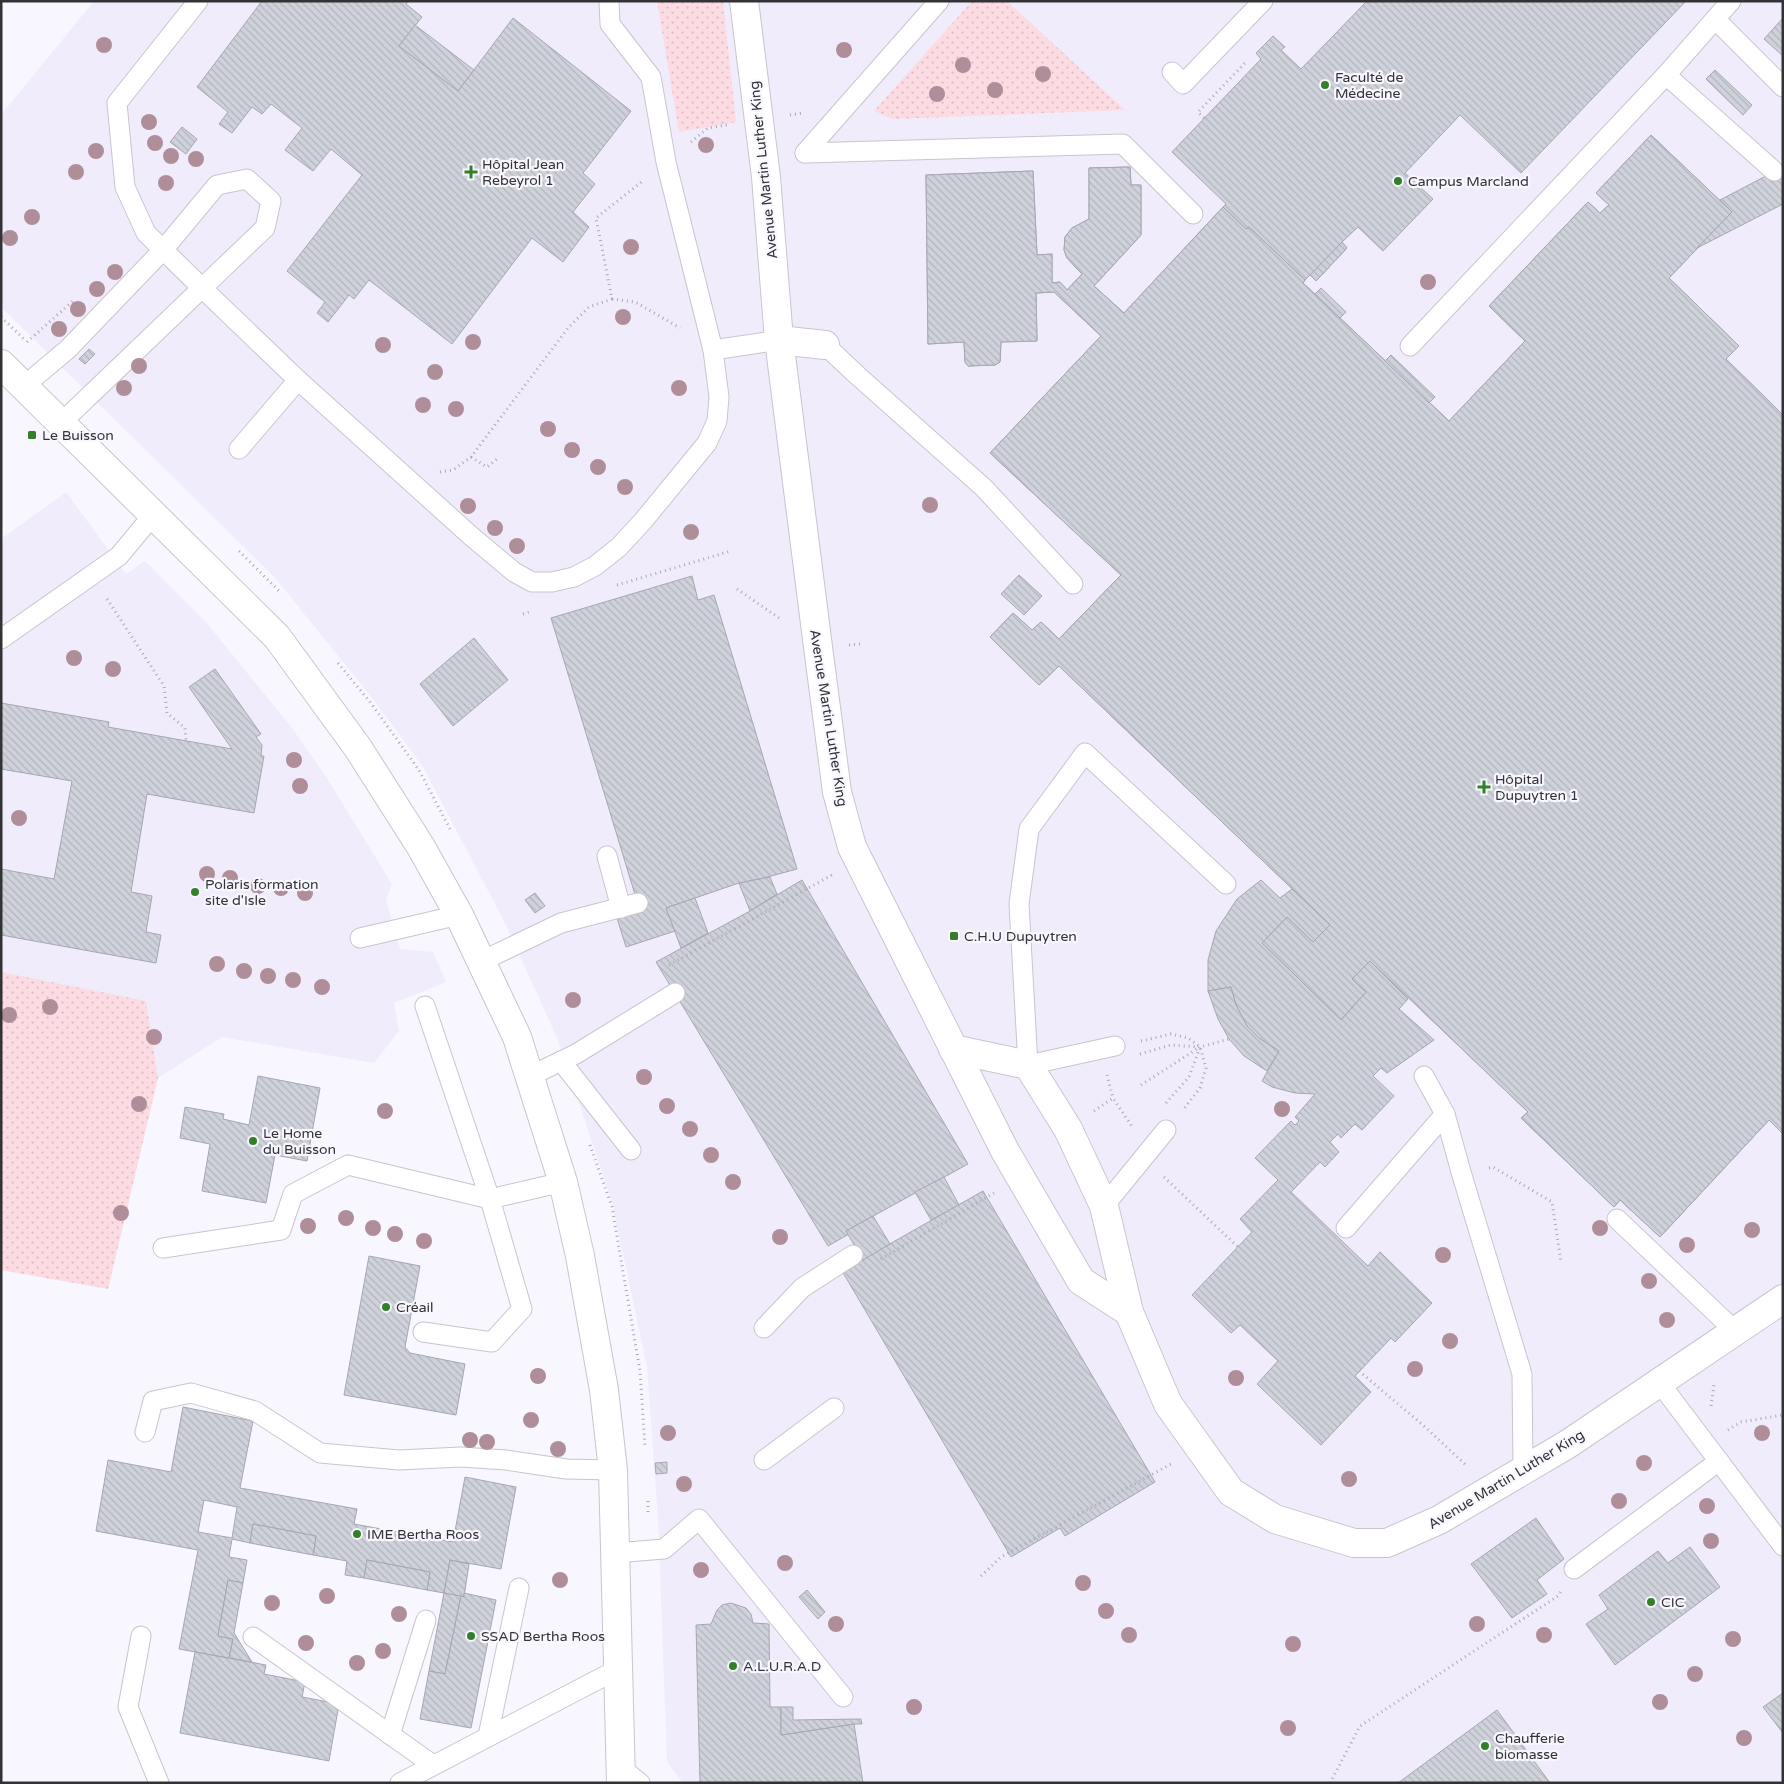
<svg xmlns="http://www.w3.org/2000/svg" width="1784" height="1784" font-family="'Varela Round',sans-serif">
<defs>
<pattern id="grass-dots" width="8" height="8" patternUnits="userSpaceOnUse" patternTransform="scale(1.25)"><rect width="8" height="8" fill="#fcdce2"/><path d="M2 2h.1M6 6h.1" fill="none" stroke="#d8bdc2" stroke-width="1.8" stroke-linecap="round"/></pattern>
<pattern id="building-back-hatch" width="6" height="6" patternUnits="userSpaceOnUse" patternTransform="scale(1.25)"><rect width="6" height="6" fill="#cfd2da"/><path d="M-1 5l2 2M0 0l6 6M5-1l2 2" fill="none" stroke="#b2b5bc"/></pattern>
</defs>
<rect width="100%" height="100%" fill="#f8f6fe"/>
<g fill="#f1ecfc">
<polygon points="94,1 1783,1 1783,1783 683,1783 667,1762 658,1518 647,1367 612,1202 558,1040 504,921 423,767 373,699 276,579 1,307 1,115"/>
<polygon points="66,492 126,574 145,561 206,622 292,728 325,775 392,884 386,900 400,949 433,952 446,982 394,1003 399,1031 374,1063 222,1037 158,1078 108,1289 1,1270 1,539"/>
</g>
<g fill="url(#grass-dots)">
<polygon points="657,1 723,1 736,122 679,132"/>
<polygon points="972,1 1007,1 1125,110 893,119 874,111"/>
<polygon points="1,972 146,1001 158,1078 108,1289 1,1270"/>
</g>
<g fill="url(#building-back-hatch)" stroke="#a5a8b0" fill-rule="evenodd">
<polygon points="262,1 408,1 406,4 422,17 399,46 458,91 513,18 631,111 583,173 595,184 573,212 589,227 563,262 532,238 452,344 369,280 354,299 349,295 328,322 317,313 325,302 287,271 362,175 331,149 313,171 285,150 302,128 271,104 262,114 252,107 232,133 219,124 228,112 197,87"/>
<polygon points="1367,1 1686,1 1521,173 1460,115 1405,173 1433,199 1383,251 1358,227 1342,242 1347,248 1316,281 1310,275 1305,280 1249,227 1246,229 1223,207 1226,204 1172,152 1261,59 1256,53 1273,36 1285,47 1281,50 1301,69"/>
<polygon points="1783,18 1783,56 1764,39"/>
<polygon points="415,25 474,70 458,91 399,46"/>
<polygon points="1715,70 1752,105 1743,115 1706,79"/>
<polygon points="182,127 197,139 186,154 170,142"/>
<polygon points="1651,135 1732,212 1669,278 1739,346 1726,359 1783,415 1783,1134 1769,1120 1660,1237 1620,1200 1614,1207 1521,1118 1528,1112 1370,961 1352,979 1366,992 1341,1020 1262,943 1287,917 1313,942 1330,925 1059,666 1039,685 990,637 1013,613 1032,630 1041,622 1059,639 1121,575 990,453 1101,336 1054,292 1036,293 1037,341 1001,342 1000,362 995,365 968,366 965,362 964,342 928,344 926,175 1033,171 1037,255 1052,254 1052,283 1060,282 1067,290 1082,274 1067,258 1064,250 1065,237 1072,228 1089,219 1089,168 1130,167 1131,185 1141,185 1141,235 1094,286 1124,313 1223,207 1246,229 1249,227 1305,280 1303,283 1449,421 1525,341 1489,306 1588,202 1600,213 1609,205 1596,193"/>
<polygon points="1651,135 1732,212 1669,278 1739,346 1726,359 1783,415 1783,1134 1769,1120 1660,1237 1620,1200 1614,1207 1521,1118 1528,1112 1370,961 1352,979 1366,992 1341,1020 1262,943 1287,917 1313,942 1330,925 1059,666 1039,685 990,637 1013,613 1032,630 1041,622 1059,639 1121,575 990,453 1101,336 1054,292 1036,293 1037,341 1001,342 1000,362 995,365 968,366 965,362 964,342 928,344 926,175 1033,171 1037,255 1052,254 1052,283 1060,282 1067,290 1082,274 1067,258 1064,250 1065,237 1072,228 1089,219 1089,168 1130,167 1131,185 1141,185 1141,235 1094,286 1124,313 1223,207 1246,229 1249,227 1305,280 1303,283 1449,421 1525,341 1489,306 1588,202 1600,213 1609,205 1596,193"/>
<polygon points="1783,167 1783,204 1697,248 1732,212 1720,200"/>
<polygon points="1342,242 1347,248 1316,281 1310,275"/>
<polygon points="1321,288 1346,312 1340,318 1315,294"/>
<polygon points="89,349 95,354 85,364 79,359"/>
<polygon points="1391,355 1435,397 1429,403 1385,361"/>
<polygon points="1019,575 1042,596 1024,615 1001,594"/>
<polygon points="692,576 698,600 714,595 797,869 760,879 739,883 666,908 675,931 626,947 617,918 640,911 551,618"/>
<polygon points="474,638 508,680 453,726 420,684"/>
<polygon points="215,669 261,734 256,737 262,745 261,756 264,756 254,813 147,794 131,892 152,896 146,932 161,935 156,963 1,935 1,869 54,879 72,781 1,769 1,703 109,722 108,727 232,749 189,687"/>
<polygon points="770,877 777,894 750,911 739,883"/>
<polygon points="802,880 968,1164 846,1231 849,1234 828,1246 656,962 750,911"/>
<polygon points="1261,880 1280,898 1292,889 1330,925 1313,942 1287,917 1262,943 1341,1020 1366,992 1352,979 1370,961 1408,999 1399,1009 1434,1040 1387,1073 1381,1068 1373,1076 1394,1096 1362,1130 1355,1124 1341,1138 1338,1134 1330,1142 1339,1152 1325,1167 1320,1162 1291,1192 1368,1266 1380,1252 1432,1303 1395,1342 1391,1338 1355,1376 1371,1392 1321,1445 1257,1384 1278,1361 1240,1325 1231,1333 1192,1295 1252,1232 1240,1219 1278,1180 1255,1158 1291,1121 1295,1125 1299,1121 1295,1117 1315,1094 1295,1093 1272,1087 1262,1081 1279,1051 1259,1038 1247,1026 1236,1005 1231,987 1208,991 1208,960 1216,931 1237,899"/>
<polygon points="535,893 545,906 535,913 525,900"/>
<polygon points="695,898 708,933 681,948 666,908"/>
<polygon points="1231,987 1236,1005 1247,1026 1259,1038 1279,1051 1267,1071 1244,1056 1229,1039 1218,1019 1208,991"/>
<polygon points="258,1076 320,1088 307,1161 275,1155 266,1203 202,1191 210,1144 180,1138 185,1107 224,1114 223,1119 249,1125"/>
<polygon points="944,1177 959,1205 931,1220 915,1192"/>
<polygon points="983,1191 1155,1482 1065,1536 1060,1528 1011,1557 842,1271"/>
<polygon points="873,1216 890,1244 863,1260 846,1231"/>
<polygon points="369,1256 420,1266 405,1347 410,1353 465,1364 456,1415 344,1395"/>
<path d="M183,1407L253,1421L240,1488L357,1509L354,1524L453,1542L465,1477L516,1487L501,1569L450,1560L444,1593L427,1590L430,1572L367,1560L364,1578L345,1575L347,1561L313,1555L316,1536L253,1524L250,1543L232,1539L229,1557L247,1560L243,1583L228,1580L218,1636L233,1639L229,1658L179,1649L198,1550L96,1531L108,1460L171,1472ZM204,1500L237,1507L232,1538L198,1532Z"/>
<polygon points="667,1462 667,1473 656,1474 655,1463"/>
<polygon points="1536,1518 1564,1559 1537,1580 1547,1594 1512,1618 1471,1564"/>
<polygon points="253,1524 316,1536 313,1555 250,1543"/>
<polygon points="1690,1547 1720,1587 1615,1665 1586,1624 1608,1609 1599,1595 1658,1551 1668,1563"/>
<polygon points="367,1560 430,1572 427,1590 364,1578"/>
<polygon points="450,1560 469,1564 464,1597 444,1593"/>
<polygon points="228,1580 243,1583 234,1633 252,1662 229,1658 233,1639 218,1636"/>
<polygon points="807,1590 825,1612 818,1619 799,1597"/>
<polygon points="444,1593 461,1596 445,1674 429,1671"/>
<polygon points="464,1593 496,1600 471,1728 420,1719 429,1671 445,1674 461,1596 464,1597"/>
<polygon points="731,1603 746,1608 751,1614 753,1623 769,1624 770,1707 781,1707 781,1735 854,1724 863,1783 700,1783 696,1625 711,1624 717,1610 722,1605"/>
<polygon points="195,1652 266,1665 264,1674 305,1682 302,1697 339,1704 329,1761 180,1733"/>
<polygon points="1783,1693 1783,1733 1763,1707"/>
<polygon points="781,1707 793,1707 793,1720 861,1719 862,1724 854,1724 781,1735"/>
<polygon points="1497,1710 1550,1783 1398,1783"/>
</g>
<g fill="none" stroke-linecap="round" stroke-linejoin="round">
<defs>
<g id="lane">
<polyline points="1715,19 1783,87"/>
<polyline points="1172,72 1183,84 1263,1"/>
<polyline points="1666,75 1774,171"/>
<polyline points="805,153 1123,144 1193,214"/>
<polyline points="805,153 939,1"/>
<polyline points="825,345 858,376 984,488 1073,584"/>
<polyline points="1410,346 1666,75 1731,1"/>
<polyline points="713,350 779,340"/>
<polyline points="24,386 68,349 163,250 217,185 247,179 271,201 265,228 202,288 298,380 471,536 514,572 532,582 552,582 574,577 595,566 619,547 643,521 707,443 717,421 719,397 713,350 666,162 651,77 610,24 609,1"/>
<polyline points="61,423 202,288 146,233 125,187 117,103 198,1"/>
<polyline points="239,449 298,380"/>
<polyline points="1,639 119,556 153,515"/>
<polyline points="607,856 621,908"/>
<polyline points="360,938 459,915"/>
<polyline points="482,961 561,923 638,903"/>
<polyline points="1115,1046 1028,1065 1019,904 1029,829 1085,753 1226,884"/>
<polyline points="561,1061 631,1150"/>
<polyline points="530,1076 576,1054 675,993"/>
<polyline points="1424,1076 1445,1114 1461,1172 1522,1374 1523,1470"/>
<polyline points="1104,1206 1166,1130"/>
<polyline points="1617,1219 1735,1331"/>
<polyline points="1346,1228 1445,1114"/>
<polyline points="163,1248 281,1230 293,1194 348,1165 490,1199 563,1182"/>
<polyline points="764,1328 802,1288 853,1255"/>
<polyline points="423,1332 492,1342 522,1309 490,1199 425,1006"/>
<polyline points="1659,1382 1783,1546"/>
<polyline points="145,1432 153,1401 191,1393 255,1411 320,1453 399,1460 461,1457 506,1460 566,1469 613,1470"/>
<polyline points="764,1460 834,1408"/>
<polyline points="615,1553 664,1549 699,1519 843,1697"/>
<polyline points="1574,1569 1719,1461"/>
<polyline points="141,1636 128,1707 159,1783"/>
<polyline points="253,1637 433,1765"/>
<polyline points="390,1735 426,1620"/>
<polyline points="488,1736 519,1588"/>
<polyline points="621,1768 640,1783"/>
<polyline points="400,1783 618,1669"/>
</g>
<g id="street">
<polyline points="744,1 766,177 779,340 818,647 837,792 852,847 1005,1151 1081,1281 1129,1312"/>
<polyline points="779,340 825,345"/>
<polyline points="953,1049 1028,1065 1068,1129 1104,1206 1129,1312 1168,1404 1231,1492 1275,1519 1354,1543 1387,1543 1439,1520 1568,1444 1783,1299"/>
</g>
<polyline id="secondary" points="1,364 277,637 358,748 421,847 459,915 517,1037 563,1182 580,1256 604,1390 613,1470 621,1783"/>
</defs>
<use href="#lane" stroke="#c8c5cd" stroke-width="21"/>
<use href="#street" stroke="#c8c5cd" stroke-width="30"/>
<use href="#secondary" stroke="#c8c5cd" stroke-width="30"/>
<g stroke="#aba9af" stroke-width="3" stroke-dasharray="1 4" stroke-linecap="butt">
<polyline points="790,115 802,113"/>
<polyline points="1204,118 1198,112 1246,62 1245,61"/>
<polyline points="691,142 708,128 727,125"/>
<polyline points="612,299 635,302 680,328"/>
<polyline points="1,317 26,341"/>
<polyline points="27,342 73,301"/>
<polyline points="471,457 487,467 497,459"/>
<polyline points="440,472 453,470 471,457 568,328 589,307 612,299 596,218 644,180"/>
<polyline points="239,551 280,592"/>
<polyline points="617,585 731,551"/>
<polyline points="737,589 782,620"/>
<polyline points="107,599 164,686 167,713 185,728 186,741"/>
<polyline points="523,614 532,611"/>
<polyline points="849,645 860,644"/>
<polyline points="338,663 370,702 419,770 450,829"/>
<polyline points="669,965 832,875"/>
<polyline points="1141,1041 1171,1034 1188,1038 1200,1047 1206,1068 1200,1088 1183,1110"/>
<polyline points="1140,1054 1171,1045 1199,1047"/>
<polyline points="1107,1075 1113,1098"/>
<polyline points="1141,1085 1200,1047"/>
<polyline points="1166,1103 1189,1077 1200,1047 1229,1039"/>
<polyline points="1094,1111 1113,1098 1133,1128"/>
<polyline points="590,1145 612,1207 640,1371 645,1447"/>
<polyline points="1489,1168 1493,1167 1552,1202 1561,1262"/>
<polyline points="1164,1177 1238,1247"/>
<polyline points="881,1259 994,1193"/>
<polyline points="1359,1371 1424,1426 1467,1466"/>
<polyline points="1711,1406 1714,1385"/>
<polyline points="1728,1430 1741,1422 1783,1415"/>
<polyline points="648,1501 648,1515"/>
<polyline points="981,1576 1001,1557 1171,1464"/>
<polyline points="1330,1783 1360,1726 1558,1596 1561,1591"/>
</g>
<use href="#lane" stroke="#fff" stroke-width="19"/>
<use href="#street" stroke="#fff" stroke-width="28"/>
<use href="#secondary" stroke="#fff" stroke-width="28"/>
</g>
<g fill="#af8e99">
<circle cx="104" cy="45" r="8"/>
<circle cx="844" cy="50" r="8"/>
<circle cx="963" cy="65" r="8"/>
<circle cx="1043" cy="74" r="8"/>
<circle cx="995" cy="90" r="8"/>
<circle cx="937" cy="94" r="8"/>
<circle cx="149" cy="122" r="8"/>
<circle cx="155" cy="143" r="8"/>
<circle cx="706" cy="145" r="8"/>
<circle cx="96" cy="151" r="8"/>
<circle cx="171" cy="156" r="8"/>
<circle cx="196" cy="159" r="8"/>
<circle cx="76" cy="172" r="8"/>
<circle cx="166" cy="183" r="8"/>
<circle cx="32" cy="217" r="8"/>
<circle cx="10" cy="238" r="8"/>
<circle cx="631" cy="247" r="8"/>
<circle cx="115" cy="272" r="8"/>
<circle cx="1428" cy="282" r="8"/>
<circle cx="97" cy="289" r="8"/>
<circle cx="78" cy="309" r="8"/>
<circle cx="623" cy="317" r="8"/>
<circle cx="59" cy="329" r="8"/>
<circle cx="473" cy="342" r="8"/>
<circle cx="383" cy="345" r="8"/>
<circle cx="139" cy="366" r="8"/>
<circle cx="435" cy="372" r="8"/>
<circle cx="124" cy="388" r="8"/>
<circle cx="679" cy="388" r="8"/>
<circle cx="423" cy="405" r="8"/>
<circle cx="456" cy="409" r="8"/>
<circle cx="548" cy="429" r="8"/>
<circle cx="572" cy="450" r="8"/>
<circle cx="598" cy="467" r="8"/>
<circle cx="625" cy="487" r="8"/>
<circle cx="930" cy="505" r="8"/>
<circle cx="468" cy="506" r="8"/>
<circle cx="495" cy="528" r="8"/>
<circle cx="691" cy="532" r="8"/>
<circle cx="517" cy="546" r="8"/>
<circle cx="74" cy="658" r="8"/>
<circle cx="113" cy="669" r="8"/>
<circle cx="294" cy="760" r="8"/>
<circle cx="300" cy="786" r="8"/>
<circle cx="19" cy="818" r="8"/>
<circle cx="207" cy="874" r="8"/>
<circle cx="230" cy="878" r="8"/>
<circle cx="258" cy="886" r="8"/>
<circle cx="281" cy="888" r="8"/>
<circle cx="305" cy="893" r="8"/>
<circle cx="217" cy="964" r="8"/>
<circle cx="244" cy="971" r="8"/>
<circle cx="268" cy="976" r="8"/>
<circle cx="293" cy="980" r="8"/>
<circle cx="322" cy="987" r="8"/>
<circle cx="573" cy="1000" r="8"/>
<circle cx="50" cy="1007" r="8"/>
<circle cx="9" cy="1015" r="8"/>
<circle cx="154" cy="1037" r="8"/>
<circle cx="644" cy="1077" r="8"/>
<circle cx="139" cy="1104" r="8"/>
<circle cx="667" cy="1106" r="8"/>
<circle cx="1282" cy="1109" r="8"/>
<circle cx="385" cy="1111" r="8"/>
<circle cx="690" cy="1129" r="8"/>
<circle cx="711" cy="1155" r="8"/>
<circle cx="733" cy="1182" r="8"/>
<circle cx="121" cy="1213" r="8"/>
<circle cx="346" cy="1218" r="8"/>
<circle cx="308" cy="1226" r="8"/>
<circle cx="373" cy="1228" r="8"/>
<circle cx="1600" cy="1228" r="8"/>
<circle cx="1752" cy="1230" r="8"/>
<circle cx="395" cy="1234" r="8"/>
<circle cx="780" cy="1237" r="8"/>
<circle cx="424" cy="1241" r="8"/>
<circle cx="1687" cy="1245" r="8"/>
<circle cx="1443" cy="1255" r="8"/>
<circle cx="1649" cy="1281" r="8"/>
<circle cx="1667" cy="1320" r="8"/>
<circle cx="1450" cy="1341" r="8"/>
<circle cx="1415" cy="1369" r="8"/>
<circle cx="538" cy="1376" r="8"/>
<circle cx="1236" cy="1378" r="8"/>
<circle cx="531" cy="1420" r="8"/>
<circle cx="668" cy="1433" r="8"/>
<circle cx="1762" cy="1433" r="8"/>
<circle cx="470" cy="1440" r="8"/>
<circle cx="487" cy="1442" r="8"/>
<circle cx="558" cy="1449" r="8"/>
<circle cx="1644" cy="1463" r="8"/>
<circle cx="1349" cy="1479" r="8"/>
<circle cx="684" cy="1484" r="8"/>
<circle cx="1619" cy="1501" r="8"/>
<circle cx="1707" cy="1506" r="8"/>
<circle cx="1711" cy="1541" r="8"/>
<circle cx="785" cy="1563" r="8"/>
<circle cx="701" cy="1570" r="8"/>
<circle cx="560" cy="1580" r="8"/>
<circle cx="1083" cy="1583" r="8"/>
<circle cx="327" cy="1596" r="8"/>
<circle cx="272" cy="1603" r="8"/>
<circle cx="1106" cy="1611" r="8"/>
<circle cx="399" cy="1614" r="8"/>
<circle cx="836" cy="1624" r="8"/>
<circle cx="1477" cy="1624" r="8"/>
<circle cx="1129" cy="1635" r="8"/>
<circle cx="1544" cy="1635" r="8"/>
<circle cx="1733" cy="1639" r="8"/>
<circle cx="306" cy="1643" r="8"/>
<circle cx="1293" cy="1644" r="8"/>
<circle cx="383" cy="1651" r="8"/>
<circle cx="357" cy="1663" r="8"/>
<circle cx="1695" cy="1674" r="8"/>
<circle cx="1660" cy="1702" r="8"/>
<circle cx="914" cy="1707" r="8"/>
<circle cx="1288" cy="1728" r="8"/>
<circle cx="1744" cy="1738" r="8"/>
</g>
<g fill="#338029" stroke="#f8f6fe" stroke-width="2">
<circle cx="1325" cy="85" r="5"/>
<path d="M468.5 164.5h5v5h5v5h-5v5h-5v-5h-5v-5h5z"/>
<circle cx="1398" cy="181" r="5"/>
<rect x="27" y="430" width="10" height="10" rx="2.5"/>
<path d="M1481.5 779.5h5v5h5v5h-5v5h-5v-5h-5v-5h5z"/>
<circle cx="195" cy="892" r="5"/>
<rect x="949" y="931" width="10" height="10" rx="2.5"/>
<circle cx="253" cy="1141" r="5"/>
<circle cx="386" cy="1307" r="5"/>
<circle cx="357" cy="1534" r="5"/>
<circle cx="1651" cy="1602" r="5"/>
<circle cx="471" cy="1636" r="5"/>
<circle cx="733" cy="1666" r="5"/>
<circle cx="1485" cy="1746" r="5"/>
</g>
<g text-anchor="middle" stroke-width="4.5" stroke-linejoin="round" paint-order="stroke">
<g font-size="14" fill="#333235" stroke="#f8f6fe" text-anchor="start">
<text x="1335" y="82">Faculté de<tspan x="1335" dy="16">Médecine</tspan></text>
<text x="482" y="169">Hôpital Jean<tspan x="482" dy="16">Rebeyrol 1</tspan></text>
<text x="1408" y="186">Campus Marcland</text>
<text x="42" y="440">Le Buisson</text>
<text x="1495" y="784">Hôpital<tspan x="1495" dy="16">Dupuytren 1</tspan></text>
<text x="205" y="889">Polaris formation<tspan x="205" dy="16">site d'Isle</tspan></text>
<text x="964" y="941">C.H.U Dupuytren</text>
<text x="263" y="1138">Le Home<tspan x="263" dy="16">du Buisson</tspan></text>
<text x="396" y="1312">Créail</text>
<text x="367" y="1539">IME Bertha Roos</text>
<text x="1661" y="1607">CIC</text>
<text x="481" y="1641">SSAD Bertha Roos</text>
<text x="743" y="1671">A.L.U.R.A.D</text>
<text x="1495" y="1743">Chaufferie<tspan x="1495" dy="16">biomasse</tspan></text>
</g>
<g font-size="14" fill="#333235" stroke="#f8f6fe">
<text transform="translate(763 170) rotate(-96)" y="5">Avenue Martin Luther King</text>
<text transform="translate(829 718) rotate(81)" y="5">Avenue Martin Luther King</text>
<text transform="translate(1506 1479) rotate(-31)" y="5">Avenue Martin Luther King</text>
</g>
</g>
<rect width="1784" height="1784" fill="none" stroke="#333235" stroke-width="5"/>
</svg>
